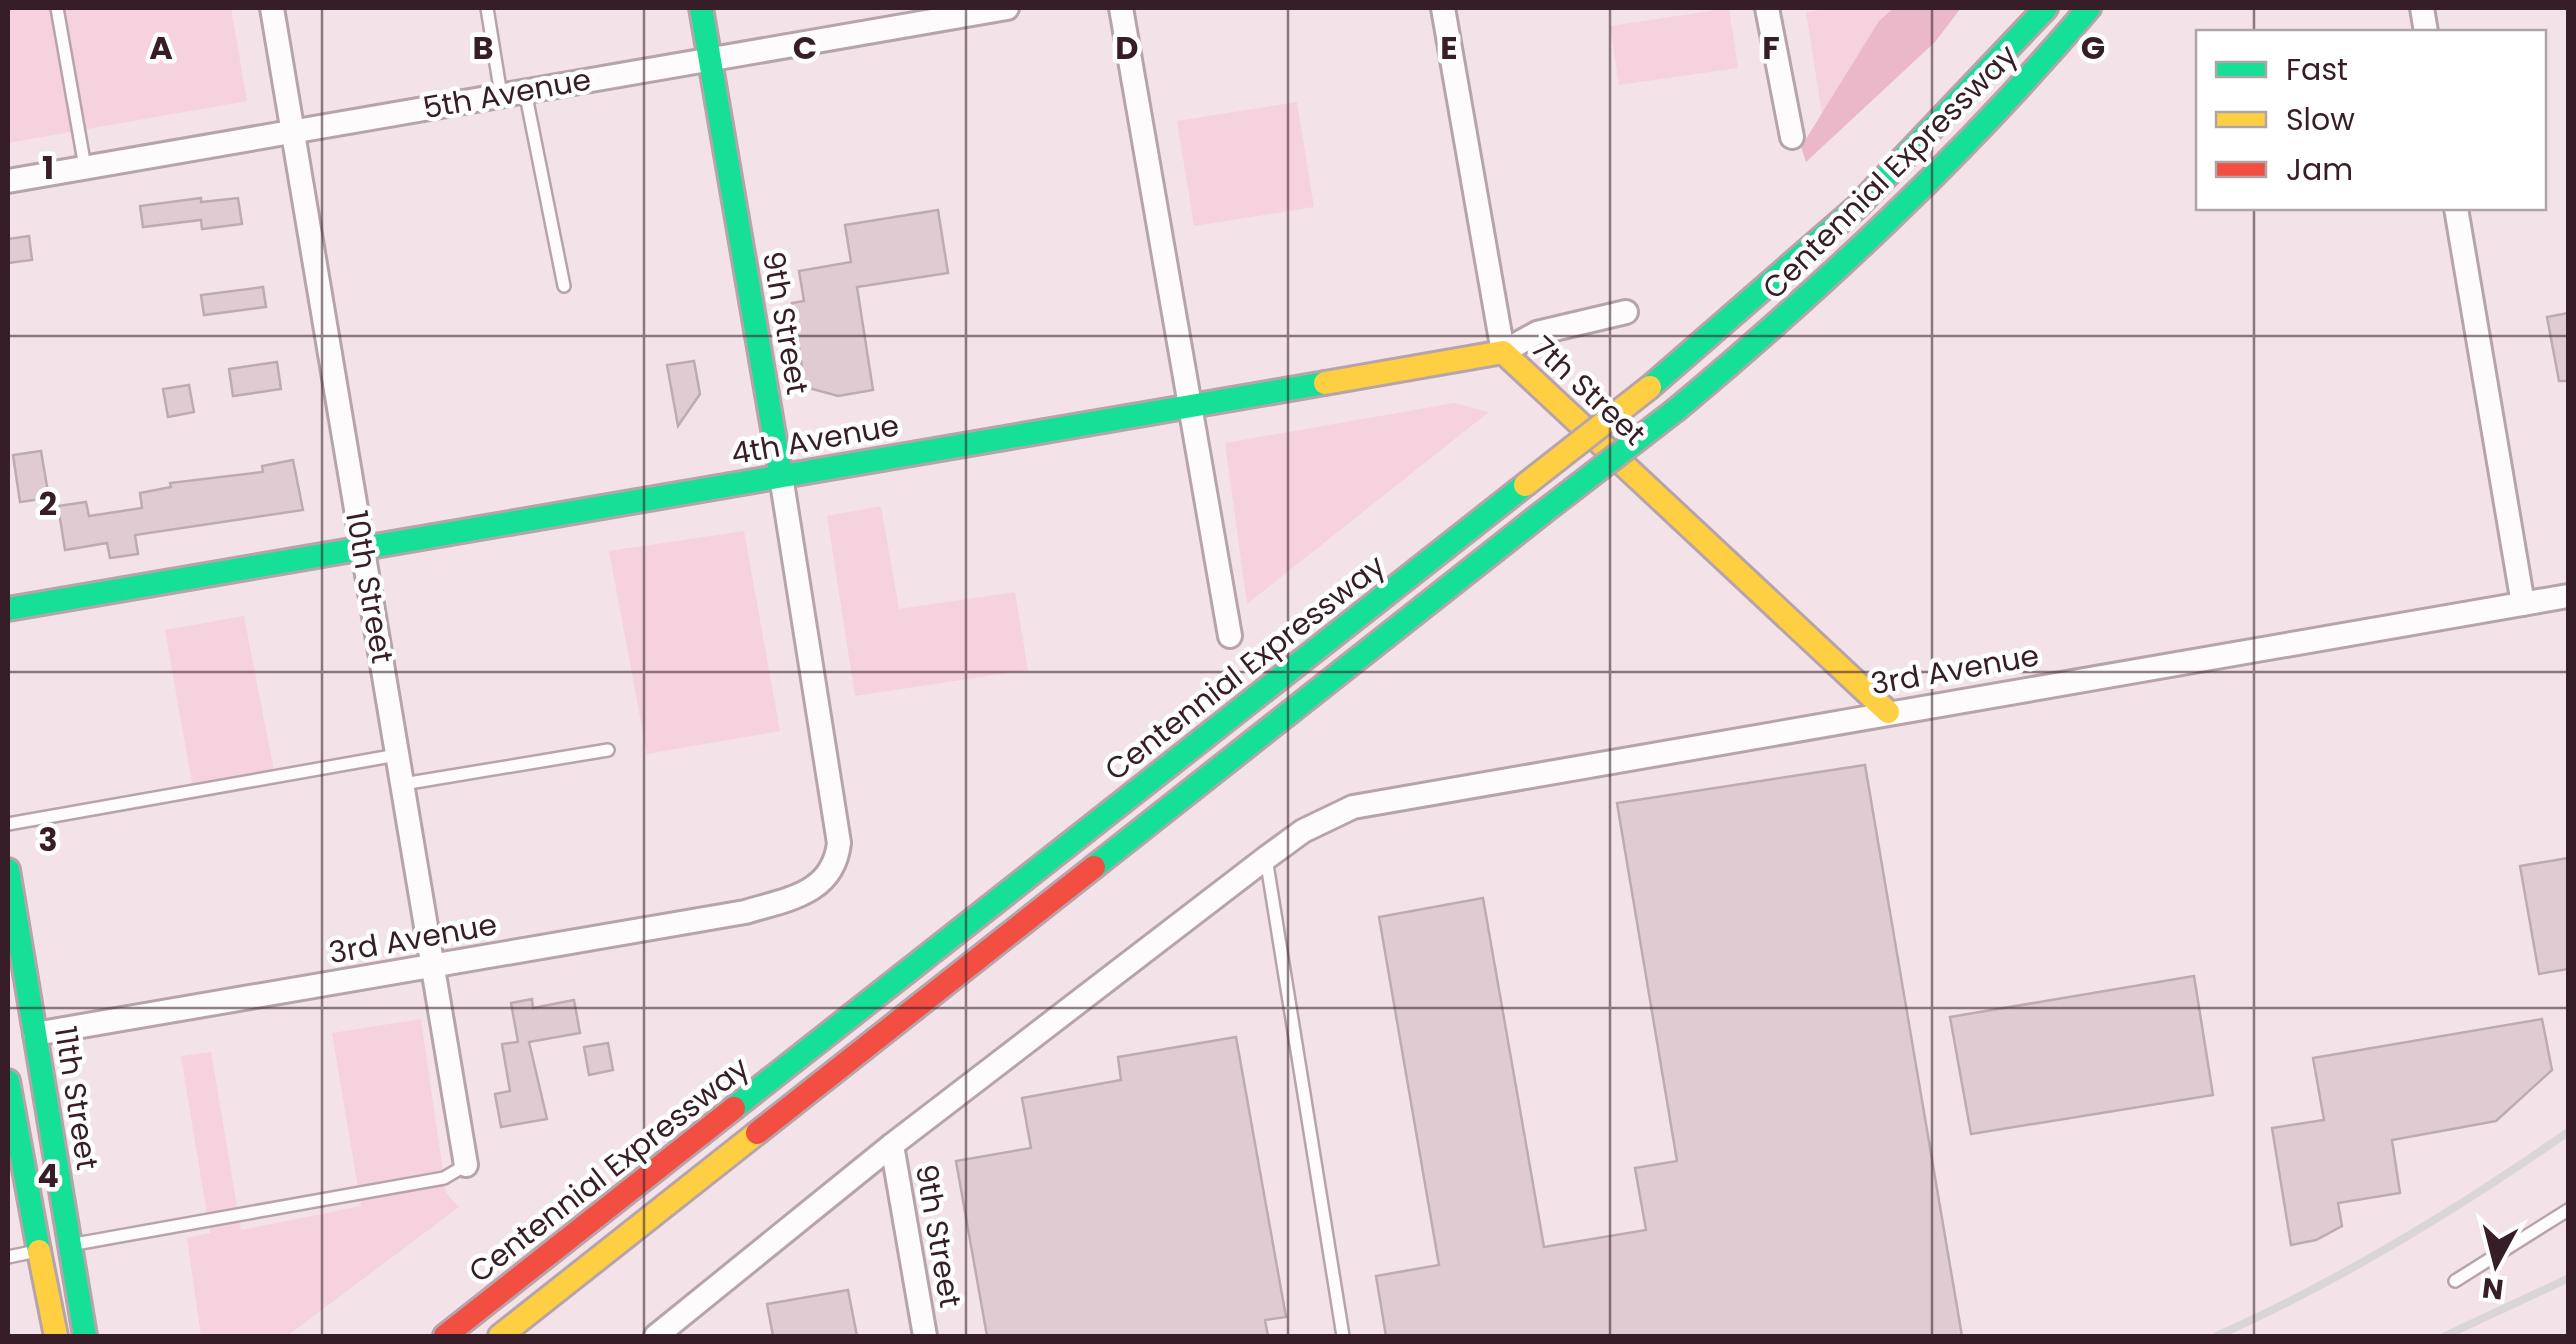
<svg xmlns="http://www.w3.org/2000/svg" width="2576" height="1344" font-family="Poppins,sans-serif">
<rect width="100%" height="100%" fill="#f3e3e8"/>
<g fill="#f6d2de">
<polygon points="8,8 231,8 247,101 8,143"/>
<polygon points="1729,8 1738,68 1619,85 1610,26"/>
<polygon points="1836,8 1921,8 1826,140 1806,12"/>
<polygon points="1297,102 1314,207 1194,226 1177,121"/>
<polygon points="1454,403 1489,412 1247,604 1225,443"/>
<polygon points="881,506 899,609 1015,592 1028,670 855,696 827,516"/>
<polygon points="744,531 780,731 647,754 609,551"/>
<polygon points="244,616 274,771 192,784 165,630"/>
<polygon points="421,1019 446,1193 459,1207 287,1336 201,1336 187,1238 210,1233 181,1056 211,1052 241,1230 361,1206 332,1033"/>
</g>
<polygon fill="#ebb8ca" points="1894,8 1961,8 1935,42 1806,162 1801,147 1879,21"/>
<g fill="#e0cbd2" stroke="#beabb2" stroke-width="2.5">
<polygon points="201,198 201,202 238,198 242,224 202,229 201,220 143,227 140,206"/>
<polygon points="938,210 948,273 857,287 873,390 838,396 805,387 792,303 804,301 799,271 851,262 845,225"/>
<polygon points="29,236 32,260 8,263 8,239"/>
<polygon points="263,287 266,307 204,315 201,295"/>
<polygon points="2568,313 2568,381 2559,381 2547,317"/>
<polygon points="694,361 700,394 678,426 667,365"/>
<polygon points="277,362 281,389 233,396 229,369"/>
<polygon points="189,385 194,412 168,417 163,389"/>
<polygon points="41,451 49,498 20,502 13,455"/>
<polygon points="293,460 303,510 135,535 138,554 110,558 107,543 65,550 58,506 86,502 89,516 142,508 140,493 171,487 170,483 263,472 262,466"/>
<polygon points="1865,765 1962,1336 1386,1336 1376,1276 1439,1265 1379,917 1483,898 1544,1247 1646,1230 1635,1168 1677,1161 1617,803"/>
<polygon points="2568,858 2568,969 2539,974 2520,866"/>
<polygon points="2194,976 2213,1095 1971,1134 1950,1017"/>
<polygon points="532,999 533,1008 574,1000 580,1033 529,1042 547,1119 501,1127 495,1094 510,1091 502,1044 518,1042 511,1003"/>
<polygon points="2542,1019 2552,1070 2496,1121 2392,1140 2400,1193 2338,1203 2342,1226 2316,1240 2291,1245 2272,1128 2324,1120 2313,1058"/>
<polygon points="1236,1037 1286,1317 1265,1320 1268,1336 987,1336 956,1161 1031,1148 1022,1098 1121,1080 1118,1057"/>
<polygon points="608,1043 613,1070 589,1075 584,1047"/>
<polygon points="848,1290 857,1336 773,1336 767,1304"/>
</g>
<g fill="none" stroke-linecap="round" stroke-linejoin="round">
<defs>
<g id="lane">
<polyline points="57,8 85,167"/>
<polyline points="487,8 501,95"/>
<polyline points="525,91 564,286"/>
<polyline points="403,784 608,750"/>
<polyline points="8,824 397,755"/>
<polyline points="1266,858 1343,1336"/>
<polyline points="75,1244 444,1178 466,1165"/>
<polyline points="8,1257 32,1252"/>
<polyline points="2455,1281 2568,1210"/>
</g>
<g id="street">
<polyline points="272,8 466,1165"/>
<polyline points="1121,8 1230,636"/>
<polyline points="1443,8 1503,352 1537,333 1626,312"/>
<polyline points="1767,8 1792,137"/>
<polyline points="2422,8 2426,32"/>
<polyline points="8,181 1007,8"/>
<polyline points="2456,208 2523,604"/>
<path d="M35,1034L745,912C788,899 833,894 839,843L781,476"/>
<polyline points="892,1145 925,1336"/>
<polyline points="656,1336 892,1145 1266,858 1303,831 1353,807 2568,596"/>
</g>
<g id="fast">
<polyline points="701,8 781,476"/>
<polyline points="1650,387 1857,207 2046,8"/>
<path d="M1677,409C1825,285 1964,155 2089,8"/>
<polyline points="8,609 1325,383"/>
<polyline points="1094,867 1541,514"/>
<polyline points="8,870 85,1336"/>
<polyline points="8,1081 39,1251"/>
<polyline points="734,1108 1525,485"/>
</g>
<g id="slow">
<polyline points="1325,383 1503,352 1888,712"/>
<polyline points="39,1251 56,1336"/>
<polyline points="500,1336 757,1133"/>
</g>
<g id="jam">
<polyline points="757,1133 1094,867"/>
<polyline points="445,1336 734,1108"/>
</g>
</defs>
<use href="#lane" stroke="#b7a4ab" stroke-width="16"/>
<use href="#street" stroke="#b7a4ab" stroke-width="28"/>
<use href="#fast" stroke="#b7a4ab" stroke-width="28"/>
<use href="#slow" stroke="#b7a4ab" stroke-width="28"/>
<use href="#jam" stroke="#b7a4ab" stroke-width="28"/>
<use href="#lane" stroke="#fdfbfc" stroke-width="11"/>
<use href="#street" stroke="#fdfbfc" stroke-width="22"/>
<use href="#fast" stroke="#16e098" stroke-width="22"/>
<use href="#slow" stroke="#ffcf43" stroke-width="22"/>
<use href="#jam" stroke="#f24e42" stroke-width="22"/>
<g stroke="#dad5d6" stroke-width="8">
<path d="M2217,1336C2339,1281 2458,1209 2568,1132"/>
<polyline points="2445,1336 2567,1279"/>
</g>
<defs>
<polyline id="fast-bridge" points="1541,514 1677,409"/>
<polyline id="slow-bridge" points="1525,485 1650,387"/>
</defs>
<use href="#fast-bridge" stroke="#b7a4ab" stroke-width="28" stroke-linecap="butt"/>
<use href="#slow-bridge" stroke="#b7a4ab" stroke-width="28" stroke-linecap="butt"/>
<use href="#fast-bridge" stroke="#16e098" stroke-width="22"/>
<use href="#slow-bridge" stroke="#ffcf43" stroke-width="22"/>
</g>
<path fill="none" stroke="#371d27" stroke-width="2.5" stroke-opacity="0.55" d="M322,8V1336M644,8V1336M966,8V1336M1288,8V1336M1610,8V1336M1932,8V1336M2254,8V32M2254,208V1336M8,336H2568M8,672H2568M8,1008H2568"/>
<g text-anchor="middle" stroke-width="9" stroke-linejoin="round" paint-order="stroke">
<g font-size="30" fill="#371d27" stroke="#fff">
<text transform="translate(507 94) rotate(-10)" y="10">5th Avenue</text>
<text transform="translate(1890 172) rotate(-45)" y="10">Centennial Expressway</text>
<text transform="translate(785 323) rotate(80)" y="10">9th Street</text>
<text transform="translate(1588 391) rotate(43)" y="10">7th Street</text>
<text transform="translate(815 440) rotate(-10)" y="10">4th Avenue</text>
<text transform="translate(369 587) rotate(80)" y="10">10th Street</text>
<text transform="translate(1245 668) rotate(-38)" y="10">Centennial Expressway</text>
<text transform="translate(1955 670) rotate(-10)" y="10">3rd Avenue</text>
<text transform="translate(413 939) rotate(-10)" y="10">3rd Avenue</text>
<text transform="translate(76 1098) rotate(81)" y="10">11th Street</text>
<text transform="translate(609 1170) rotate(-38)" y="10">Centennial Expressway</text>
<text transform="translate(938 1236) rotate(80)" y="10">9th Street</text>
</g>
</g>
<g font-size="32" text-anchor="middle" font-weight="bold" fill="#371d27" stroke="#fff" stroke-width="9" stroke-linejoin="round" paint-order="stroke">
<text x="161" y="59">A</text>
<text x="483" y="59">B</text>
<text x="805" y="59">C</text>
<text x="1127" y="59">D</text>
<text x="1449" y="59">E</text>
<text x="1771" y="59">F</text>
<text x="2093" y="59">G</text>
<text x="48" y="179">1</text>
<text x="48" y="515">2</text>
<text x="48" y="851">3</text>
<text x="48" y="1187">4</text>
</g>
<rect width="2576" height="1344" fill="none" stroke="#371d27" stroke-width="20"/>
<rect x="2196" y="30" width="350" height="180" fill="#ffffff" stroke="#afa5a9" stroke-width="2.5"/>
<rect x="2216" y="62" width="50" height="15" fill="#16e098" stroke="#afa5a9" stroke-width="2.5"/>
<text x="2286" y="80" font-size="30" fill="#371d27">Fast</text>
<rect x="2216" y="112" width="50" height="15" fill="#ffcf43" stroke="#afa5a9" stroke-width="2.5"/>
<text x="2286" y="130" font-size="30" fill="#371d27">Slow</text>
<rect x="2216" y="162" width="50" height="15" fill="#f24e42" stroke="#afa5a9" stroke-width="2.5"/>
<text x="2286" y="180" font-size="30" fill="#371d27">Jam</text>
<g transform="translate(2496 1264) rotate(187)" stroke="#ffffff" stroke-width="8" paint-order="stroke">
<path d="M0-8L18 38L0 25L-18 38Z" fill="#371d27"/>
<text y="-15" font-size="28" font-weight="bold" text-anchor="middle" fill="#371d27">N</text>
</g>
</svg>
